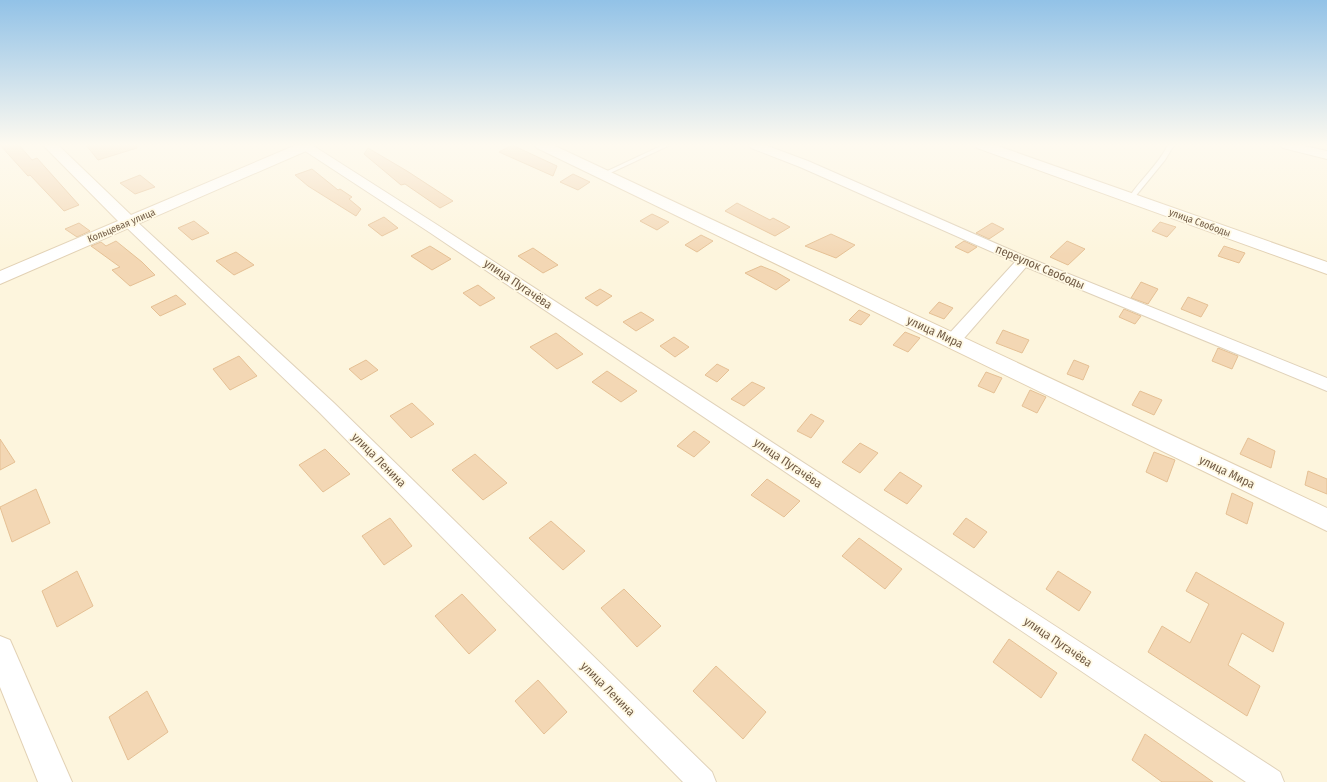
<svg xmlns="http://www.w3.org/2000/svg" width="1327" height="782" font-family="'Fira Sans Condensed',sans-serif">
<rect width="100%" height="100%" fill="#fdf5dd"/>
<g fill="#f3d7b4" stroke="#e5c094">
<polygon points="0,145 19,145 32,160 37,158 79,205 64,211 30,175 28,176"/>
<polygon points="86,145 137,145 137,148 98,160"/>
<polygon points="512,145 557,166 553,176 499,152"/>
<polygon points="368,148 407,171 453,201 440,208 405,184 401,185 364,154"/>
<polygon points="312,169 338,190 340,189 352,197 349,199 361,209 356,216 308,186 295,175"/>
<polygon points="573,174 590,182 578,190 560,182"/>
<polygon points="140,175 155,187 135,194 120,183"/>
<polygon points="737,203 770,220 773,218 790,227 775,236 725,211"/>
<polygon points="652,214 669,222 657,230 640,221"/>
<polygon points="384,217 398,228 382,236 368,225"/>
<polygon points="194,221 209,233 192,240 178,228"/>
<polygon points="1160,222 1176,227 1167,237 1152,231"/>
<polygon points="79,223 90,231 77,237 65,229"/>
<polygon points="992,223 1004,229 989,239 976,233"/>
<polygon points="831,234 855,245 836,258 805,246"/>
<polygon points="701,235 713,241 697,252 685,245"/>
<polygon points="116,241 142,262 155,275 130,286 112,270 120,267 91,246 101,242 106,246"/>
<polygon points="964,241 977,247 968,253 955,247"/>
<polygon points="1067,241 1085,249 1068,265 1050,257"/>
<polygon points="430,246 451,259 432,270 411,256"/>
<polygon points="1224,246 1245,253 1239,263 1218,256"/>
<polygon points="533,248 558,265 543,273 518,256"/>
<polygon points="236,252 254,265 234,275 216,261"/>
<polygon points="761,266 776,272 790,280 776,290 745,273"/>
<polygon points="1141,282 1158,289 1148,304 1131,298"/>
<polygon points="478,285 495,298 480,306 463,293"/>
<polygon points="600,289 612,296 597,306 585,298"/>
<polygon points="176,295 186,304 160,316 151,307"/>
<polygon points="1188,297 1208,305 1201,317 1181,309"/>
<polygon points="939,302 953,308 944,319 929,313"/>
<polygon points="1124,309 1141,316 1135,324 1119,317"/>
<polygon points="859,310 870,315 861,325 849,320"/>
<polygon points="641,312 654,320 636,331 623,322"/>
<polygon points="1003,330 1029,340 1022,353 996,343"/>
<polygon points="905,332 920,338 908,352 893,345"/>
<polygon points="556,333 583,354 557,369 530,347"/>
<polygon points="674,337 689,347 675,357 660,346"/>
<polygon points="1218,348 1238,356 1232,369 1212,361"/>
<polygon points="239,356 257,376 230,390 213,369"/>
<polygon points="366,360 378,370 361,380 349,369"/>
<polygon points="1074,360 1089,366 1083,380 1067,374"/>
<polygon points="717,364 729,370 717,382 705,375"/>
<polygon points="607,371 637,391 621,402 592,382"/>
<polygon points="986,372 1002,378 994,393 978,386"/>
<polygon points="752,382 765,388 744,406 731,399"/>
<polygon points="1030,390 1046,397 1037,413 1022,406"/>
<polygon points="1140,391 1162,400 1154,415 1132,405"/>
<polygon points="412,403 434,424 411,438 390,416"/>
<polygon points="811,414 824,421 811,438 797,431"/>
<polygon points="694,431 710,442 694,457 677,446"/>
<polygon points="1248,438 1275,451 1271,468 1240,454"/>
<polygon points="0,439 15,462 0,470"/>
<polygon points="860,443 878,453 860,473 842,462"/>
<polygon points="325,449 350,474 323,492 299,465"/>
<polygon points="1154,452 1175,460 1167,482 1146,472"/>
<polygon points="475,454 507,483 483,500 452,470"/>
<polygon points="1308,471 1327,479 1327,494 1305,485"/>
<polygon points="900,472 922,486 907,504 884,490"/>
<polygon points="767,479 800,501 784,517 751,495"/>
<polygon points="36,489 50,523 12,542 0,507"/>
<polygon points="1232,493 1253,503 1247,524 1226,514"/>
<polygon points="390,518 412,546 384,565 362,536"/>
<polygon points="966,518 987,532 974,548 953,534"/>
<polygon points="551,521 585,551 563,570 529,538"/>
<polygon points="859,538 902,569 885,589 842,556"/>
<polygon points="77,571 93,606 57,627 42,591"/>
<polygon points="1058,571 1091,592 1079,611 1046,589"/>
<polygon points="1196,572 1284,623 1273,652 1242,633 1228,665 1260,686 1247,716 1148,652 1162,626 1190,643 1209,604 1186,591"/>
<polygon points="624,589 661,626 637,647 601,608"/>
<polygon points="462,594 496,630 469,654 435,616"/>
<polygon points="1009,639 1057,673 1041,698 993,662"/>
<polygon points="716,666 766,712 743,739 693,691"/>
<polygon points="538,680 567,712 544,734 515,701"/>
<polygon points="147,691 168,732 128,760 109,717"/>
<polygon points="1145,734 1213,782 1162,782 1132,760"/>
</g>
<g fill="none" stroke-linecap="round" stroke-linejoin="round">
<defs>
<g id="lane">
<polygon points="663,145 670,145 606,175 601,174"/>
<path d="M1168,145H1174L1165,160L1134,198H1130L1129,197C1141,179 1158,165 1168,145Z"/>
</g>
<g id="street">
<polygon points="301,145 312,145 439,226 1280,772 1284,782 1246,782 429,232 302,149"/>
<polygon points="749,145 765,145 808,161 1029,258 1327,378 1327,391 1026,267 959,344 953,346 947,344 945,340 947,336 1015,262 800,167 751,148"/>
<polygon points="1281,145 1300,145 1327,151 1327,159 1283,148"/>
<polygon points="129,218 134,219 334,403 712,772 716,782 683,782 320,413 124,225 122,222 124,219"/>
</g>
<g id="secondary">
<polygon points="43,145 58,145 131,215 296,145 315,145 313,148 0,284 0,271 118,221"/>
<polygon points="535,145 553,145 1327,508 1327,531 537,148"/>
<polygon points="975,145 995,145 1327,262 1327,274 977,148"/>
<polygon points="0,636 10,640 72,782 38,782 0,687"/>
</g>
</defs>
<use href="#lane" stroke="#e0d2ba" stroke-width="2"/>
<use href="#street" stroke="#e0d2ba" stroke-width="2"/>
<use href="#secondary" stroke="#e2d1b4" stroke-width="2"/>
<use href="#lane" fill="#fff" fill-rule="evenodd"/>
<use href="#street" fill="#fff" fill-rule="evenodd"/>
<use href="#secondary" fill="#fff" fill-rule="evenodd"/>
</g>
<linearGradient id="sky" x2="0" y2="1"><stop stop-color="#92c2e7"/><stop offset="0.57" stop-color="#fefaf0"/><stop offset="1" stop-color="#fefaf0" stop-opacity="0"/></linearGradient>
<rect width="1327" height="254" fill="url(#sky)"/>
<g text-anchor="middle" stroke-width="3.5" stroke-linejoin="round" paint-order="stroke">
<g font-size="10" fill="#725c46" stroke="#fff9e4">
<text transform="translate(1200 222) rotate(20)" y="4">улица Свободы</text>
<text transform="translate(121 225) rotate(-23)" y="4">Кольцевая улица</text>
</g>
<g font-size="12" fill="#725c46" stroke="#fff9e4">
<text transform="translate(1040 267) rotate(23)" y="4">переулок Свободы</text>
<text transform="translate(518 284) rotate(34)" y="4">улица Пугачёва</text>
<text transform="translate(935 332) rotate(25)" y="4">улица Мира</text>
<text transform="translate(379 460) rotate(45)" y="4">улица Ленина</text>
<text transform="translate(788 463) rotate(34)" y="4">улица Пугачёва</text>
<text transform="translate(1227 472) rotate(26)" y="4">улица Мира</text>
<text transform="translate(1058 642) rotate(34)" y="4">улица Пугачёва</text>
<text transform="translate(608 689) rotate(45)" y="4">улица Ленина</text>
</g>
</g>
</svg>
